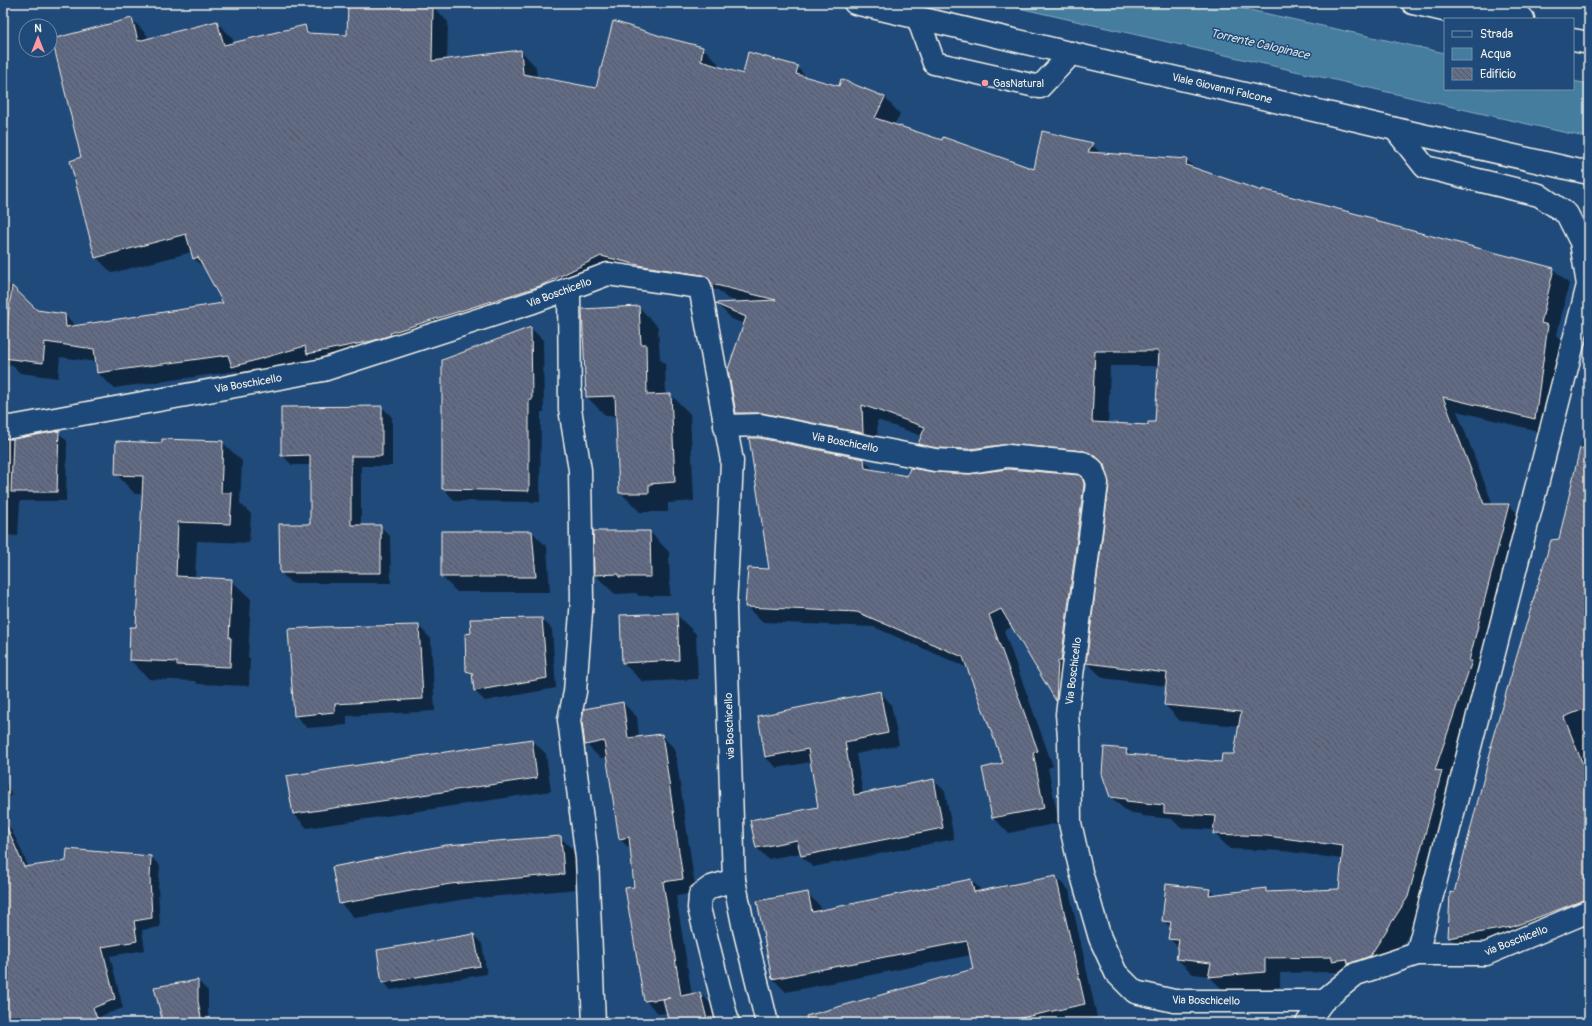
<svg xmlns="http://www.w3.org/2000/svg" width="1592" height="1026" font-family="Pangolin,sans-serif">
<defs>
<pattern id="building-back-hatch" width="6" height="6" patternUnits="userSpaceOnUse"><rect width="6" height="6" fill="#646c86"/><path d="M-1 5l2 2M0 0l6 6M5-1l2 2" fill="none" stroke="#555863"/></pattern>
</defs>
<rect width="100%" height="100%" fill="#1f4a7a"/>
<filter id="ink" filterUnits="userSpaceOnUse"><feTurbulence type="fractalNoise" baseFrequency=".025" numOctaves="2"/><feDisplacementMap in="SourceGraphic" scale="8" xChannelSelector="R" yChannelSelector="G"/><feConvolveMatrix kernelMatrix="1 2 1 2 8 2 1 2 1" color-interpolation-filters="sRGB"/></filter>
<g filter="url(#ink)">
<polygon fill="#447d9f" stroke="#8aabbc" points="997,3 1218,3 1445,53 1445,89 1573,89 1573,81 1589,84 1589,138"/>
<g fill="#0007" fill-rule="evenodd">
<path d="M433,7L448,22L447,60L521,51L536,67L537,78L597,90L664,38L703,48L718,63V67L744,75L797,67L808,79L840,87L842,81L885,98L900,114L894,125L1035,170L1092,144L1101,154L1187,160L1196,169L1262,192L1375,220L1379,223L1553,269L1569,284L1557,335L1563,341L1550,434L1457,411L1493,505H1509L1524,520L1423,912L1386,971L1280,973V987L1225,992L1209,976L1193,974L1177,959L1179,948L1170,939L1171,928L1163,920L1210,890L1215,895L1265,889L1270,893L1340,890L1342,859L1283,851L1230,849L1214,833V830L1181,828L1172,819L1143,816L1140,814L1127,812L1111,797L1127,750L1132,756L1222,763L1235,755L1240,726L1180,721L1165,705L1166,686L1103,678L1087,663L1110,485L1106,468L1101,466L935,459L920,444L922,436L877,420L878,448L752,428L737,413L744,324L732,319L717,304L741,302L728,299L718,290L659,281L617,271L248,382L237,371L114,388L98,373L97,362L60,357L58,378L20,373L12,365L3,367V279L36,311L65,315L76,326L225,304L207,272L194,258L192,252L112,273L96,257L82,157L132,19L147,35L149,40L217,22L232,38L234,44L304,26L313,35L348,37ZM1110,366H1159L1156,423L1149,426L1108,424Z"/>
<polygon points="639,307 658,327 660,359 665,364 666,395 671,395 690,414 694,501 668,503 668,512 640,512 620,492 617,416 606,416 587,397"/>
<polygon points="531,328 543,340 544,412 541,412 540,502 455,501 443,488"/>
<polygon points="382,407 392,417 392,466 361,466 361,526 380,526 390,536 391,583 291,583 281,573 280,525 311,525 311,465 292,465 282,455"/>
<polygon points="1589,412 1589,922 1467,955 1449,937 1455,894 1492,749 1491,747 1551,541 1560,540"/>
<polygon points="58,432 67,441 66,501 20,501 18,536 3,535 3,439 10,440"/>
<polygon points="222,442 242,461 240,503 251,514 249,543 197,541 195,578 231,580 251,599 248,657 250,658 249,686 198,684 195,681 149,679 130,660 137,628 143,494 135,494 116,474 163,444"/>
<polygon points="864,460 875,471 907,477 934,473 1081,478 1097,494 1071,715 1057,700 1013,626 1004,631 1053,766 1048,768 1059,823 1009,833 993,818 984,769 1004,764 968,668 874,627 762,622 746,606 770,570"/>
<polygon points="532,532 547,547 550,592 457,592 442,577"/>
<polygon points="650,532 669,552 670,596 639,596 636,593 615,594 595,575"/>
<polygon points="676,614 696,634 698,679 643,682 623,663"/>
<polygon points="542,619 552,629 556,688 485,701 475,691 474,678 467,671"/>
<polygon points="419,626 431,639 435,711 347,716 347,725 307,728 295,715"/>
<polygon points="880,692 891,704 899,745 856,754 863,794 933,780 945,791 954,839 813,867 801,856 801,853 768,859 756,847 820,807 811,762 777,768 765,757"/>
<polygon points="623,703 637,717 639,738 661,735 675,749 696,893 676,896 692,995 700,993 714,1007 718,1023 670,1023 667,1013 659,1014 645,1000 631,850 620,839 608,757 600,758 586,744"/>
<polygon points="532,740 546,754 551,791 307,828 294,814"/>
<polygon points="3,777 12,795 3,799"/>
<polygon points="3,815 17,841 29,868 151,857 160,866 158,887 160,927 142,930 145,950 110,956 123,1008 101,1016 103,1023 8,1023 3,1011"/>
<polygon points="560,837 575,852 578,889 466,899 355,918 340,903"/>
<polygon points="1056,877 1069,890 1097,1017 1070,1023 780,1023 815,1015 975,970 971,955 786,992 773,979 759,902 807,893 820,906 821,911 971,880 982,891"/>
<polygon points="474,935 482,944 487,974 391,990 383,982"/>
<polygon points="198,981 208,991 208,1012 210,1023 164,1023 155,988"/>
</g>
<g fill="url(#building-back-hatch)" stroke="#f4f1e8" fill-rule="evenodd">
<path d="M348,4L433,6L432,61L521,50L523,74L596,88L613,21L664,37L703,47L701,61L743,74L748,52L798,66L796,74L839,86L841,79L885,97L875,118L942,140L943,137L1034,169L1042,131L1093,143L1088,152L1187,159L1186,165L1262,191V189L1376,219L1375,221L1554,268L1541,323L1548,325L1535,419L1443,397L1484,504H1509L1469,661H1472L1435,770L1442,771L1408,897L1370,956L1348,964L1347,959L1332,961V957L1265,958V972L1208,977L1211,963L1176,959L1179,940L1168,939L1171,922L1162,921L1166,884L1210,889L1209,895L1266,888V892L1339,889L1343,846L1267,836L1213,834L1215,816L1164,813V805L1126,801V799L1110,797L1102,774L1104,747L1127,749L1126,754L1221,762L1222,754H1234L1241,712L1164,705L1167,673L1086,663L1109,485L1104,464L1099,459L1084,451L1009,444L969,449L937,448L918,444L925,427L862,405L863,433L762,413H736L728,369L746,317L716,304V303L776,300L712,284L708,278L702,275L643,266L601,256L540,286L390,333L391,335L372,341L307,354L305,346L232,367L228,355L97,373L94,349L45,342L43,363L3,358L12,286L37,310L65,314L66,327L223,303L198,257L193,259L186,234L95,258L70,161L81,157L52,39L132,18L138,41L217,21L224,45L305,25L307,33L347,35ZM1095,351H1159L1155,422H1148V425L1092,422Z"/>
<polygon points="639,306 641,344 646,344 647,395 671,394 675,482 649,484 649,493 619,493 615,396 586,397 582,309"/>
<polygon points="531,327 532,400 529,400 529,491 442,489 442,360"/>
<polygon points="382,406 382,456 351,456 351,525 381,525 381,573 280,573 279,524 310,524 310,455 281,456 281,407"/>
<polygon points="59,431 57,492 11,492 13,439"/>
<polygon points="749,438 759,438 864,459 865,468 907,476 910,468 934,472 969,474 1008,469 1079,475 1082,477 1084,484 1061,661 1058,661 1056,701 1001,609 989,615 1038,751 1033,752 1044,808 992,818 982,768 1003,763 963,657 857,612 745,607 748,568 769,569"/>
<polygon points="162,439 223,441 221,493 232,493 230,524 178,522 176,576 232,579 229,638 231,638 230,667 177,665 177,662 129,660 130,627 136,627 143,476 115,475 116,441 162,443"/>
<polygon points="1580,448 1589,449 1589,707 1564,717 1589,780 1589,898 1512,927 1448,938 1450,892 1454,893 1492,746 1490,747 1551,540 1559,539"/>
<polygon points="441,531 532,531 536,577 441,577"/>
<polygon points="593,531 650,531 651,577 619,577 619,574 594,575"/>
<polygon points="677,613 679,660 622,663 620,615"/>
<polygon points="542,618 547,678 474,691 472,673 466,671 465,634 471,633 470,619"/>
<polygon points="419,625 423,699 335,704 335,712 294,716 288,629 322,627"/>
<polygon points="880,691 888,733 845,742 854,795 934,779 943,828 801,856 797,840 756,848 750,820 818,807 808,749 765,757 758,716"/>
<polygon points="623,702 628,738 662,734 683,879 663,882 681,996 700,992 708,1023 669,1023 663,999 670,998 644,1001 625,888 634,887 629,837 619,839 604,741 585,745 582,721 584,709"/>
<polygon points="532,739 537,778 293,814 286,776"/>
<polygon points="3,818 24,867 66,861 67,849 151,856 150,878 152,918 134,921 137,941 102,947 115,999 93,1008 99,1023 7,1023 3,1014"/>
<polygon points="561,836 564,874 450,884 339,904 332,867 446,845"/>
<polygon points="1056,876 1085,1004 998,1023 807,1023 806,1016 973,969 967,941 772,979 757,901 808,892 812,912 971,879 974,892"/>
<polygon points="474,934 480,966 382,983 377,950"/>
<polygon points="198,980 198,1001 202,1023 163,1023 154,987"/>
</g>
<g fill="none" stroke-linecap="round" stroke-linejoin="round">
<defs>
<g id="minor">
<polyline points="1490,3 1523,19"/>
<polyline points="918,18 934,63 1040,87 1072,53"/>
<polyline points="1395,129 1425,167 1539,195 1567,214 1581,242 1588,285 1417,954"/>
<polyline points="569,289 570,409 580,470 582,599 575,692 569,720 587,858 594,1023"/>
<polyline points="3,426 11,427 323,370 533,302 608,274 700,287 732,461 725,609 734,880 744,929 767,1023"/>
<polyline points="725,426 760,425 935,460 970,462 1008,456 1083,463 1092,469 1097,483 1067,714 1069,737 1070,823 1081,872 1100,938 1116,973 1135,992 1174,1001 1323,1001"/>
<polyline points="728,1023 699,908 700,895 711,887 734,880"/>
<polyline points="1307,1023 1323,1001 1356,974 1417,954 1486,954 1589,911"/>
</g>
<g id="major">
<polyline points="855,3 1395,129 1589,173"/>
<polyline points="1413,3 1483,19"/>
<polyline points="1573,40 1589,43"/>
</g>
</defs>
<use href="#minor" stroke="#f4f1e8" stroke-width="25"/>
<use href="#major" stroke="#f4f1e8" stroke-width="25"/>
<use href="#minor" stroke="#1f4a7a" stroke-width="22"/>
<use href="#major" stroke="#1f4a7a" stroke-width="22"/>
</g>
</g>
<circle fill="#ff9aa2" stroke="#1f4a7a" stroke-width="1.5" cx="985" cy="83" r="4"/>
<g text-anchor="middle" stroke-width="3" stroke-linejoin="round" paint-order="stroke">
<g font-size="11" fill="#f4f1e8" stroke="#1f4a7a" text-anchor="start">
<text x="993" y="87">GasNatural</text>
</g>
<g font-size="11" fill="#f4f1e8" stroke="#1f4a7a">
<text transform="translate(1222 88) rotate(13)" y="4">Viale Giovanni Falcone</text>
<text transform="translate(559 292) rotate(-20)" y="4">Via Boschicello</text>
<text transform="translate(248 383) rotate(-10)" y="4">Via Boschicello</text>
<text transform="translate(845 442) rotate(11)" y="4">Via Boschicello</text>
<text transform="translate(1073 671) rotate(-83)" y="4">Via Boschicello</text>
<text transform="translate(729 726) rotate(-92)" y="4">via Boschicello</text>
<text transform="translate(1516 940) rotate(-21)" y="4">via Boschicello</text>
<text transform="translate(1206 1000) rotate(1)" y="4">Via Boschicello</text>
</g>
<g font-size="12" font-style="italic" fill="#dae0dd" stroke="#1f4a7a">
<text transform="translate(1260 44) rotate(13)" y="4">Torrente Calopinace</text>
</g>
</g>
<rect width="1592" height="1026" fill="none" stroke="#1f4a7a" stroke-width="16"/>
<rect x="8" y="8" width="1576" height="1010" fill="none" stroke="#f4f1e8" stroke-width="1.5" filter="url(#ink)"/>
<rect x="1444" y="18" width="130" height="72" fill="#1f4a7a" stroke="#748da6"/>
<rect x="1452" y="31" width="20" height="6" fill="#1f4a7a" stroke="#748da6"/>
<text x="1480" y="38" font-size="12" fill="#f4f1e8">Strada</text>
<rect x="1452" y="48" width="20" height="12" fill="#447d9f" stroke="#748da6"/>
<text x="1480" y="58" font-size="12" fill="#f4f1e8">Acqua</text>
<rect x="1452" y="68" width="20" height="12" fill="url(#building-back-hatch)" stroke="#748da6"/>
<text x="1480" y="78" font-size="12" fill="#f4f1e8">Edificio</text>
<g transform="translate(38 38)"><circle r="19" fill="#1f4a7a" stroke="#748da6"/>
<path d="M0-3L7 15L0 10L-7 15Z" fill="#ff9aa2"/>
<text y="-6" font-size="11" font-weight="bold" text-anchor="middle" fill="#f4f1e8">N</text>
</g>
</svg>
